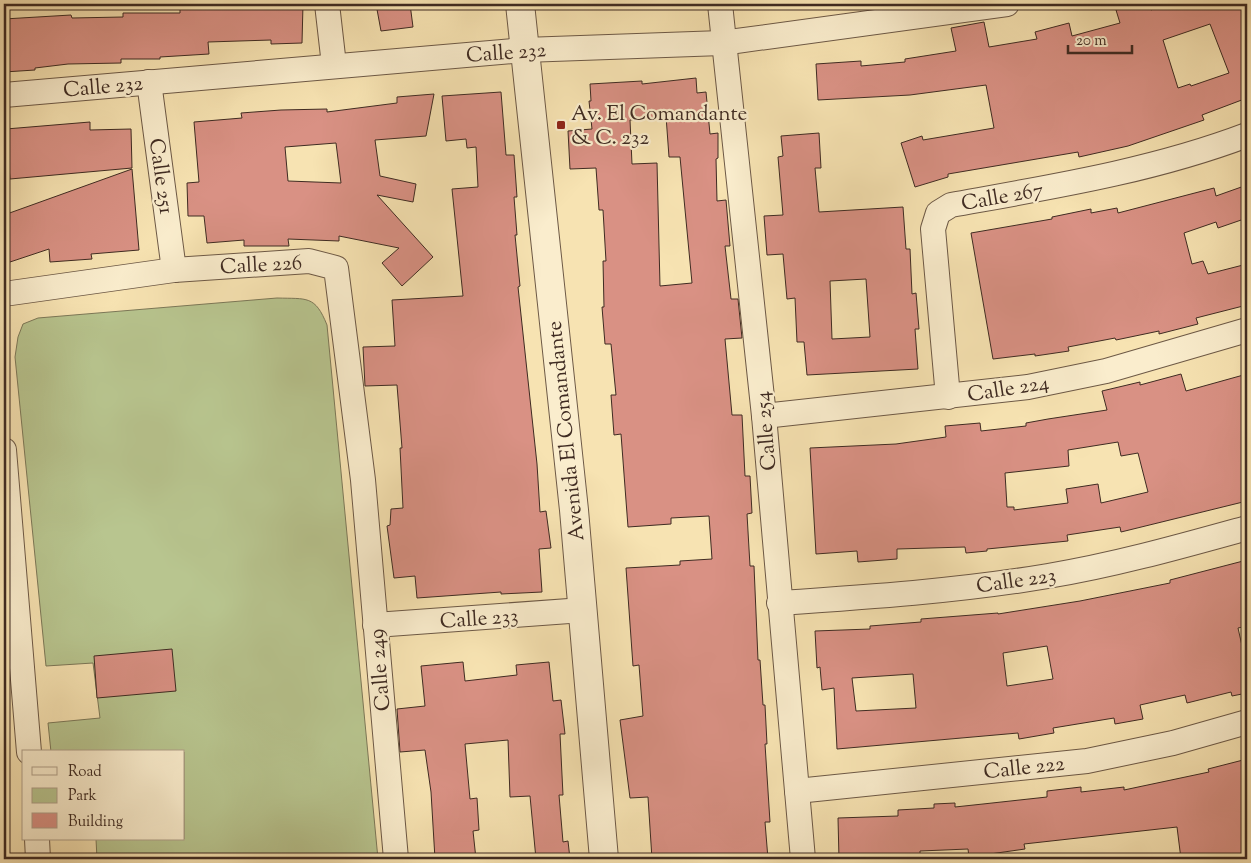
<svg xmlns="http://www.w3.org/2000/svg" width="1251" height="863" font-family="'Sorts Mill Goudy',serif">
<rect width="100%" height="100%" fill="#f7e3b2"/>
<filter id="stains"><feTurbulence type="fractalNoise" baseFrequency=".004" numOctaves="4"/><feColorMatrix values="0 0 0 0 .2 0 0 0 0 .09 0 0 0 0 .02 0 0 0 .5 -.17"/></filter>
<radialGradient id="worn" r=".72"><stop offset=".6" stop-color="#630" stop-opacity="0"/><stop offset="1" stop-color="#630" stop-opacity=".3"/></radialGradient>
<path fill="#b8c58f" stroke="#7c7858" d="M277,298C307,299 315,295 327,325L378,859H97L96,839H184V752H51L48,723L100,718L93,663L46,666L15,357L18,337L23,324L38,318Z"/>
<g fill="#d99184" stroke="#3f2b22" fill-rule="evenodd">
<polygon points="180,4 303,4 302,43 271,44 271,40 208,42 209,54 160,57 160,59 121,59 121,63 68,64 35,68 35,70 4,72 4,19 71,15 72,18 123,17 123,13 180,13"/>
<polygon points="376,4 410,4 413,27 381,31"/>
<path d="M1139,4H1150L1151,10L1168,4H1247V98L1202,115L1204,120L1128,146L1079,157L1078,152L948,174V177L915,187L901,143L922,136L923,140L994,128L986,85L910,95L818,100L816,64L861,61V66L905,62V59L956,51L951,28L984,22L989,47L1037,39L1035,32L1069,23L1072,36L1120,23L1116,10ZM1210,24L1229,73L1191,86L1190,84L1178,88L1163,40Z"/>
<path d="M696,78L697,93L706,92L710,134L718,133V158L716,159L717,201L726,200L730,246H725L731,299H738L742,338L725,339L732,415H742L745,476H750L752,513L747,514L750,566H754L758,660H760L763,705H765L767,744H765L770,822H765L768,859H737V856L652,859L648,797L630,798L620,720L643,716L639,665L633,666L626,568L680,565V561L712,559L709,516L671,518V524L628,527L621,434L614,435L611,395H616L611,344H605L602,307H604L603,261H606L603,210H599L596,168L570,169L568,131L592,129L589,101H591L590,84L642,81V84ZM666,116L669,157H680L692,283L660,286L657,163L632,164L630,120Z"/>
<polygon points="501,92 506,155 514,155 517,197 514,197 517,235 515,235 520,286 518,287 537,464 540,512 546,511 551,548 539,549 542,592 501,594 501,592 417,598 415,576 394,578 387,526 390,525 391,509 403,508 400,448 402,448 397,385 365,386 363,347 395,346 392,300 463,296 452,189 478,187 476,147 467,148 466,139 446,141 442,96"/>
<path d="M434,94L426,136L375,140L380,176L416,184L413,202L377,195L433,257L402,286L382,263L399,248L339,236V241L288,239L289,246H244V240L207,243L204,216H188L187,183L199,182L194,122L242,118L241,113L281,110L327,109V112L397,103V97ZM336,143L341,183L288,181L285,147Z"/>
<polygon points="90,122 90,130 131,129 132,168 10,179 6,129"/>
<path d="M819,133L821,168H815L819,212L903,207L906,249H910L912,294L916,293L919,329H915L918,369L807,375L804,342H797L795,298L787,299L783,254L767,255L764,216L783,215L778,157L783,156L781,136ZM866,279L870,337L832,339L830,281Z"/>
<polygon points="132,169 139,250 91,254 92,259 50,262 49,249 4,264 4,215"/>
<polygon points="1247,185 1247,218 1218,228 1216,222 1184,233 1192,264 1203,261 1208,274 1247,264 1247,305 1196,318 1198,324 1159,334 1159,331 1116,340 1115,338 1068,347 1069,351 1035,356 1035,354 993,359 971,233 1052,219 1052,217 1091,209 1091,213 1117,208 1118,213 1214,188 1216,196"/>
<path d="M1181,374L1186,391L1247,374V501L1121,532L1120,527L1067,535L1068,541L987,549V551L966,553L965,547L897,549V559L858,562L857,551L816,554L810,448L896,444L946,437L945,426L980,423L981,431L1026,426V423L1048,419L1107,410L1102,391L1140,382V385ZM1118,442L1121,456L1138,453L1148,492L1101,503L1098,484L1066,489L1068,503L1014,510V507H1007L1005,473L1069,466L1068,450Z"/>
<path d="M1247,560V626L1238,628L1247,668V693L1232,696L1231,692L1187,703L1185,695L1140,705L1143,719L1115,724L1114,718L1053,728L1054,733L1019,739L1018,733L837,749L834,688L822,690L820,667L817,668L815,631L870,629V626L921,622V619L998,613V614L1080,601L1170,583V580ZM1047,646L1053,679L1007,686L1003,653ZM913,674L916,708L856,711L852,678Z"/>
<polygon points="172,649 176,691 97,698 94,656"/>
<polygon points="463,662 465,681 517,675 516,665 549,662 553,701 561,700 565,734 560,734 563,795 559,795 563,842 568,841 570,859 536,859 530,796 510,797 508,740 465,744 470,799 477,798 479,830 473,831 476,859 435,859 431,792 425,750 400,752 397,709 425,706 421,666"/>
<polygon points="1247,759 1247,859 1181,859 1177,827 1024,844 1025,849 969,857 968,849 920,851 920,859 839,859 838,818 898,816 898,810 934,808 934,804 955,803 955,807 983,804 1047,797 1047,791 1081,787 1081,792 1124,787 1124,790 1209,772 1208,769"/>
</g>
<g fill="none" stroke-linecap="round" stroke-linejoin="round">
<defs>
<g id="minor">
<polyline points="327,4 334,65"/>
<polyline points="720,4 764,416 803,859"/>
<polyline points="149,82 174,270"/>
<polyline points="4,95 524,50 722,43 1007,4"/>
<polyline points="4,294 174,270 309,261 336,268 363,480 396,859"/>
<path d="M948,397L933,229L938,213L951,205C1051,187 1152,171 1247,135"/>
<polyline points="764,416 1028,387 1106,371 1247,330"/>
<polyline points="4,450 29,752"/>
<path d="M779,603C869,597 959,591 1048,576C1115,565 1182,546 1247,528"/>
<polyline points="375,625 583,610"/>
<polyline points="797,791 1087,761 1173,743 1247,722"/>
<polyline points="37,839 38,859"/>
</g>
<polyline id="tertiary" points="520,4 574,510 604,859"/>
</defs>
<use href="#minor" stroke="#6d5946" stroke-width="26"/>
<use href="#tertiary" stroke="#6d5946" stroke-width="30"/>
<use href="#minor" stroke="#faedcd" stroke-width="24"/>
<use href="#tertiary" stroke="#faedcd" stroke-width="28"/>
</g>
<rect fill="#8f2418" stroke="#faedcd" stroke-width="2" x="556" y="120" width="10" height="10" rx="2.5"/>
<g text-anchor="middle" stroke-width="4.5" stroke-linejoin="round" paint-order="stroke">
<g font-size="21" fill="#3f2b22" stroke="#faedcd">
<text transform="translate(506 52) rotate(-4)" y="7">Calle 232</text>
<text transform="translate(103 86) rotate(-5)" y="7">Calle 232</text>
<text transform="translate(162 176) rotate(82)" y="7">Calle 251</text>
<text transform="translate(1002 196) rotate(-10)" y="7">Calle 267</text>
<text transform="translate(261 264) rotate(-3)" y="7">Calle 226</text>
<text transform="translate(1008 388) rotate(-9)" y="7">Calle 224</text>
<text transform="translate(565 431) rotate(-96)" y="7">Avenida El Comandante</text>
<text transform="translate(765 431) rotate(-95)" y="7">Calle 254</text>
<text transform="translate(1016 580) rotate(-8)" y="7">Calle 223</text>
<text transform="translate(479 618) rotate(-4)" y="7">Calle 233</text>
<text transform="translate(379 670) rotate(-95)" y="7">Calle 249</text>
<text transform="translate(1024 767) rotate(-6)" y="7">Calle 222</text>
</g>
<g font-size="21" fill="#3f2b22" stroke="#faedcd" text-anchor="start">
<text x="571" y="120">Av. El Comandante<tspan x="571" dy="24">&amp; C. 232</tspan></text>
</g>
</g>
<rect width="1251" height="863" fill="none" stroke="#f7e3b2" stroke-width="20"/>
<rect x="5" y="5" width="1241" height="853" fill="none" stroke="#3f2b22" stroke-width="2.5"/>
<rect x="10" y="10" width="1231" height="843" fill="none" stroke="#3f2b22"/>
<rect x="22" y="750" width="162" height="90" fill="#faedcd" stroke="#af9f89"/>
<rect x="32" y="767" width="25" height="8" fill="#faedcd" stroke="#af9f89"/>
<text x="68" y="776" font-size="15" fill="#3f2b22">Road</text>
<rect x="32" y="788" width="25" height="15" fill="#b8c58f" stroke="#af9f89"/>
<text x="68" y="800" font-size="15" fill="#3f2b22">Park</text>
<rect x="32" y="813" width="25" height="15" fill="#d99184" stroke="#af9f89"/>
<text x="68" y="826" font-size="15" fill="#3f2b22">Building</text>
<path d="M1068 45v8h64v-8" fill="none" stroke="#3f2b22" stroke-width="2.5"/>
<text x="1076" y="45" font-size="15" fill="#3f2b22" stroke="#faedcd" stroke-width="4" paint-order="stroke">20 m</text>
<rect width="100%" height="100%" filter="url(#stains)"/>
<rect width="100%" height="100%" fill="url(#worn)"/>
</svg>
